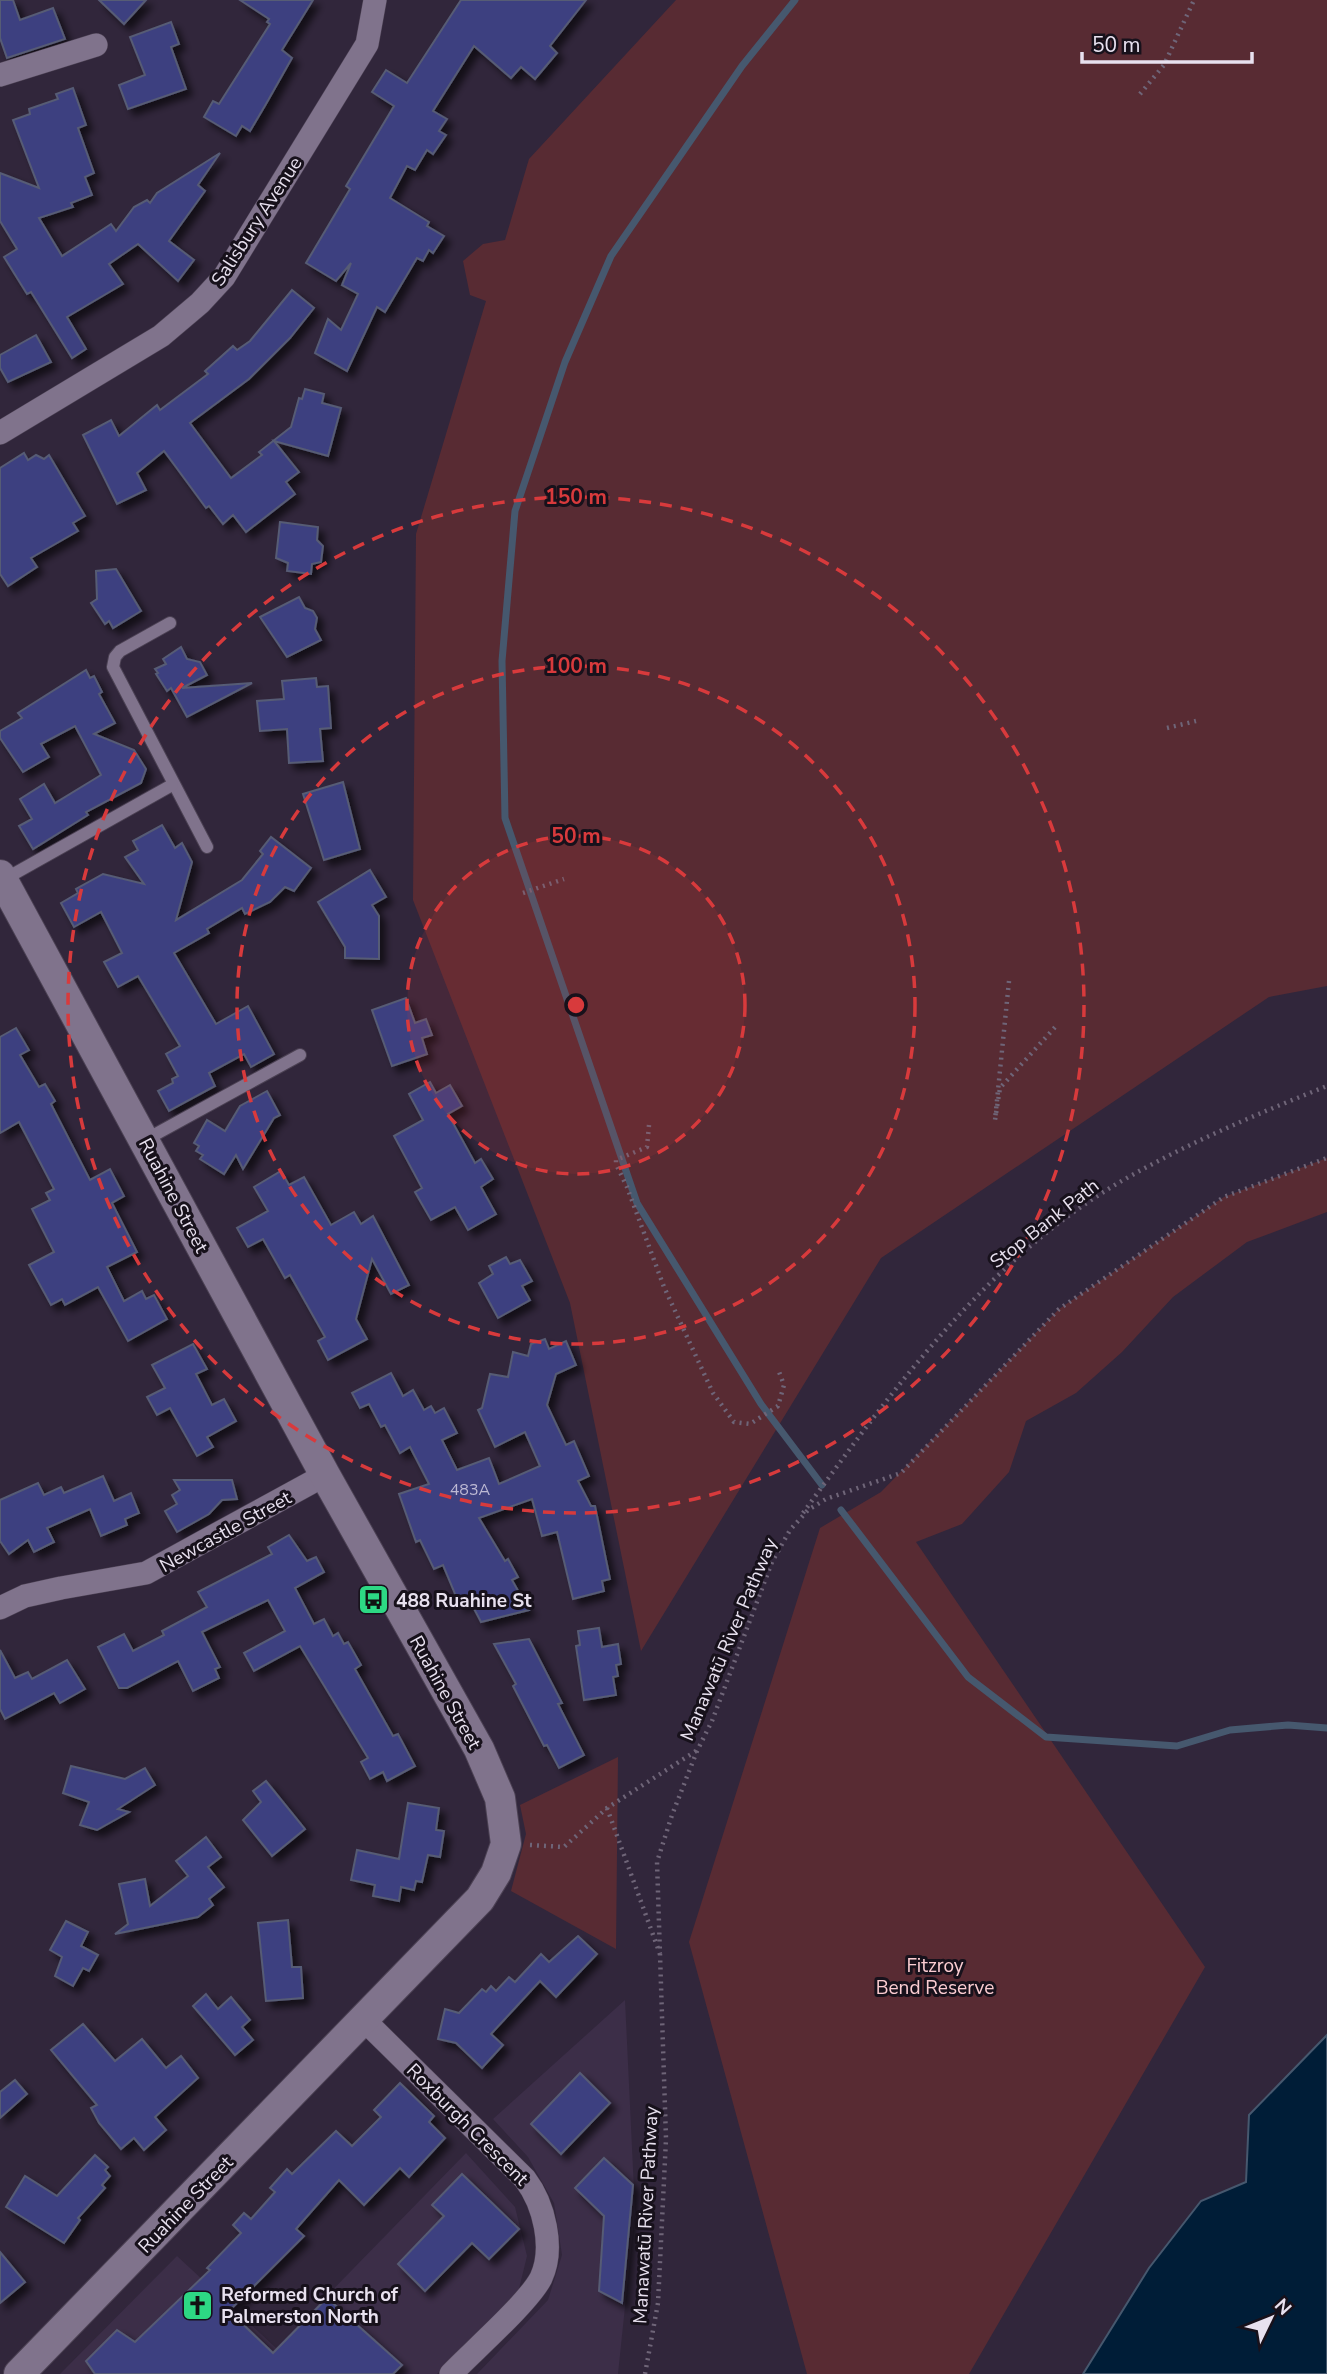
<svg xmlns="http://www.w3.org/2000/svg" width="1327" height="2374" font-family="'Nunito Sans',sans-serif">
<defs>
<filter id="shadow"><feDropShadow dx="6" dy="6" stdDeviation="3.5" flood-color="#0009"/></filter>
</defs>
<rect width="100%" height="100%" fill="#31263b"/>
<g fill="#3c2e48">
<polygon points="625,2000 635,2211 618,2374 477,2374 548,2300 562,2255 554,2203 528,2157 493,2119"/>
<polygon points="466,2153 515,2207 527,2256 518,2293 437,2374 60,2374 177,2256 276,2348"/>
</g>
<g fill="#582b33">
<polygon points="676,0 1327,0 1327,986 1269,997 881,1258 641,1651 570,1303 413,900 416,534 486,301 470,295 463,261 483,244 505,240 529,159"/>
<polygon points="1327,1158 1327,1212 1247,1242 1173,1297 1122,1352 1076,1393 1026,1421 1009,1472 962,1524 916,1542 1205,1967 969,2374 807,2374 689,1942 820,1528 881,1492 1059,1309 1224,1197"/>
<polygon points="618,1757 616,1949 511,1891 526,1834 520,1805"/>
</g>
<polygon fill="#001d37" stroke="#46586e" stroke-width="2" points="1327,2035 1327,2374 1083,2374 1149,2268 1201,2201 1246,2182 1249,2115"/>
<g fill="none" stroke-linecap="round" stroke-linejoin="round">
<g stroke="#46586e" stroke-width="7">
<polyline points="795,0 742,66 611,256 565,362 515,511 502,661 505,818 637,1203 761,1404 822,1485"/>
<polyline points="841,1510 968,1677 1046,1737 1177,1746 1230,1730 1288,1725 1327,1728"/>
</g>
</g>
<g fill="#3d4180" stroke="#575b74" stroke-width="2" filter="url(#shadow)">
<polygon points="0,0 13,0 20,20 53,8 65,39 7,58 0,38"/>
<polygon points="99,0 146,0 124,24"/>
<polygon points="240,0 313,0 282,50 292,58 266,104 250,131 242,126 236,136 204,117 213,101 219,104 270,24 267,22 269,19"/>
<polygon points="461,0 586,0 550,46 557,53 535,79 521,67 511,78 474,46 433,111 447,119 439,131 446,135 433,154 427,150 415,170 407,166 390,198 429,222 427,226 444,236 433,253 429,250 423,261 417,258 385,312 377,307 347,371 315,353 328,319 341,330 358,294 342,285 351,263 336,281 306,263 350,189 346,186 394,106 372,92 386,70 407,83"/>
<polygon points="171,22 179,44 171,47 186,89 128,109 119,85 145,75 130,37"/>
<polygon points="73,88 86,125 78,128 94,173 85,177 92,195 71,203 73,207 39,218 62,256 111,224 116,231 134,207 147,200 150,203 157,193 220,153 198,185 205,191 169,241 194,260 178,281 138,244 109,264 123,284 67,317 86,349 72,358 31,292 27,294 4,257 17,249 0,221 0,173 39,188 13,120 30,114 29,109 58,99 56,94"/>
<polygon points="292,290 314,308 290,338 249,379 190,423 231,478 262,455 259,452 291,427 299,398 302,399 305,389 324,394 322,403 341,408 328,456 274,441 299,472 286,482 295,494 246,532 233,515 223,524 209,506 206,508 164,451 137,473 146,490 117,504 83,435 111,420 119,436 157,405 160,410 208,374 205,371 233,346 237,350 250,341"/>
<polygon points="36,335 51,362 8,382 0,368 0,355"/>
<polygon points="24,453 28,460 36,455 44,459 49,455 85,516 73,523 78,531 31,558 37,567 8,586 0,574 0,468"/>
<polygon points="280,522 318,527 317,540 323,546 321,562 312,564 311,574 287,571 288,563 276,558"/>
<polygon points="116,569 141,611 113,628 109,621 105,624 91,603 97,599 96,571"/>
<polygon points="299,597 305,608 313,611 317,618 315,629 321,640 287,657 260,617"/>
<polygon points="181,647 187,659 200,662 207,675 182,688 252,683 187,717 171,688 167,691 156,674 158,673 155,669 166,664 163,659"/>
<polygon points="86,670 90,678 94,676 102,692 99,694 115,723 94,734 134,750 146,769 141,783 86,812 88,815 33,849 19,826 32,819 20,799 44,784 55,803 101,775 75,726 41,744 49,757 23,772 0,738 0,731 22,718 18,713"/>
<polygon points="316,678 317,687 328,686 331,728 320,729 323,761 289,763 287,729 260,731 257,701 284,699 282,681"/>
<polygon points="343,782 360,849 324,860 303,794"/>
<polygon points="162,825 175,848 182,843 192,862 176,920 242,880 263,854 260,851 271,837 311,868 294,891 285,887 270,902 245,914 242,908 207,929 209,933 174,953 216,1024 248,1006 274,1054 251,1067 244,1054 209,1073 215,1086 169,1111 158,1091 173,1083 172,1079 178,1076 166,1054 180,1046 138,976 118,987 104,962 122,953 101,912 74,927 61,903 78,893 76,889 103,874 144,884 125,857 138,850 133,841"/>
<polygon points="370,870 386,897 372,905 379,916 379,959 345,958 345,947 318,902"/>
<polygon points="406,998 415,1023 426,1019 432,1035 422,1038 427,1054 392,1066 372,1010"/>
<polygon points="16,1028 29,1050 20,1055 39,1087 45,1084 55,1101 51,1104 90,1180 110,1169 124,1196 112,1203 137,1252 107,1267 124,1301 142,1291 146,1299 154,1295 167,1319 128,1341 98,1287 65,1305 62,1299 51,1305 29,1265 54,1252 32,1209 50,1200 46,1193 54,1189 19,1122 0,1133 0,1037"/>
<polygon points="430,1082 436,1093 450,1085 462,1106 448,1114 475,1163 481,1159 493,1179 481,1187 496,1214 468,1230 455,1207 431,1220 415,1192 422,1188 394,1136 423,1120 409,1094"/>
<polygon points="267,1091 280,1115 274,1118 243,1169 236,1155 224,1174 200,1159 203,1155 196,1151 199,1146 194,1143 207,1120 225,1131 240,1106"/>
<polygon points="281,1171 289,1185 304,1177 331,1225 354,1212 361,1224 373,1216 409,1285 391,1294 372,1259 356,1319 367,1339 328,1360 318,1341 325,1337 290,1275 285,1278 263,1239 248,1247 237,1228 268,1211 254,1187"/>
<polygon points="506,1257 510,1264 520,1260 532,1281 522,1286 530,1300 498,1318 479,1283 493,1274 489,1266"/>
<polygon points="545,1339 549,1349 566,1341 576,1365 556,1374 547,1405 566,1445 574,1441 589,1476 578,1481 591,1506 595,1506 610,1579 602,1581 604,1591 573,1599 557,1532 542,1536 532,1499 479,1518 505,1561 508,1559 518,1577 512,1580 529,1610 481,1622 470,1601 460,1606 443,1565 434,1569 420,1540 416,1542 399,1494 429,1484 410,1447 400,1453 385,1425 381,1427 369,1404 360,1408 352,1393 391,1373 403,1396 413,1390 424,1410 431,1406 435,1413 444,1408 457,1433 442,1440 457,1470 489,1458 499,1484 540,1466 525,1432 495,1447 478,1410 482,1408 490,1374 508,1377 513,1352 528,1356 531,1344"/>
<polygon points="193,1344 207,1369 196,1374 212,1405 224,1399 236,1421 207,1437 213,1447 197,1456 170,1408 157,1415 147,1397 165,1388 152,1365"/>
<polygon points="103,1476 114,1501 131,1493 139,1513 125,1519 127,1525 101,1536 90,1509 47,1528 54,1542 34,1552 28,1540 9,1554 0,1541 0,1500 38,1483 44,1495 61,1487 64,1493"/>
<polygon points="174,1480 232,1480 237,1499 222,1500 209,1514 177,1532 165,1511 177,1504 172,1495 180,1490"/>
<polygon points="289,1535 307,1561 316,1557 324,1572 295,1588 314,1624 324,1619 333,1636 338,1633 344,1644 348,1642 361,1665 355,1669 393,1736 398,1734 415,1766 387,1781 383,1772 370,1779 361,1762 368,1758 300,1646 254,1671 244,1653 285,1631 268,1600 202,1632 220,1667 215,1669 219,1678 193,1691 178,1661 127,1688 119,1688 98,1647 124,1634 133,1651 164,1635 162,1631 207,1607 198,1592 272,1554 268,1547"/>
<polygon points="599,1628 602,1647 618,1644 621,1664 616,1665 618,1676 613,1677 616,1695 584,1700 576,1646 580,1645 578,1631"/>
<polygon points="529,1639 562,1703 558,1704 584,1755 559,1768 547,1745 544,1746 513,1686 516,1684 494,1644"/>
<polygon points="0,1650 15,1678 28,1672 32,1679 67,1660 85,1689 60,1703 54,1693 5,1719 0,1709"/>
<polygon points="71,1766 125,1779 145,1768 155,1785 118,1809 129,1812 97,1830 80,1825 89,1802 63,1793"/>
<polygon points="266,1781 305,1829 272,1856 243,1820 261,1802 253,1791"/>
<polygon points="408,1803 439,1808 436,1830 444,1831 440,1857 428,1855 422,1882 416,1881 414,1890 401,1887 399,1901 373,1896 375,1885 351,1880 357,1850 399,1859"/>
<polygon points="206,1837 221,1857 208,1867 224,1887 209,1899 213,1905 198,1917 115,1934 128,1924 119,1884 145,1879 150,1906 188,1876 176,1861"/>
<polygon points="288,1920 292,1967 301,1967 303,1998 266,2001 258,1923"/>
<polygon points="66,1921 88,1932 81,1946 98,1955 89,1971 83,1968 73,1986 55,1976 62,1957 50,1950"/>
<polygon points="578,1936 597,1954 556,1997 540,1981 491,2034 503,2045 482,2068 456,2043 438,2039 445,2009 459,2013 482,1989 486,1992 491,1986 496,1991 509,1977 515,1982 541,1954 549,1962"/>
<polygon points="206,1994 218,2009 231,1997 250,2020 242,2027 253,2040 235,2055 193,2006"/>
<polygon points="83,2024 115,2061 142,2039 166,2068 181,2056 198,2078 155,2117 166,2130 144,2150 134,2138 121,2149 99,2123 91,2108 97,2105 51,2050"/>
<polygon points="580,2073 610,2103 561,2154 531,2124"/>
<polygon points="15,2080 27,2094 0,2118 0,2092"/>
<polygon points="400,2083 434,2116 429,2122 445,2138 409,2177 400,2168 364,2205 339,2180 296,2229 304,2236 229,2311 273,2353 327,2298 402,2365 393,2374 95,2374 86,2361 117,2330 135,2342 210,2270 207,2268 241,2233 233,2225 244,2213 251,2219 275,2192 270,2188 287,2169 292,2174 336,2131 352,2146 381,2117 374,2110"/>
<polygon points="95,2155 108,2167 105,2170 110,2176 102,2185 105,2188 78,2218 80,2220 64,2243 6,2207 25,2176 57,2196"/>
<polygon points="604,2158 633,2185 622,2303 599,2291 604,2216 575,2188"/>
<polygon points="462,2174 519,2229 489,2259 472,2243 425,2291 398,2264 444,2216 432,2205"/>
<polygon points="0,2252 25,2282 0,2303"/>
</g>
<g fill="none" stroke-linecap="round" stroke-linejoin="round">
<defs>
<g id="service">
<polyline points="170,623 120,651 115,657 113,667 207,847"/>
<polyline points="3,880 172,785"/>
<polyline points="145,1140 300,1055"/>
</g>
<g id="minor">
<polyline points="0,75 96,45"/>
<polyline points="0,433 161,336 200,303 224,277 367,44 375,0"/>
<polyline points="0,1608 25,1596 61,1588 146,1573 325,1475"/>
<path d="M364,2020L525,2179C544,2204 555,2248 541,2278C528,2303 473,2351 451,2374"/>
</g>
<polyline id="tertiary" points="0,875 325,1475 479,1749 500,1798 506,1844 496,1873 480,1899 19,2374"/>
</defs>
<use href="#service" stroke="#4b4153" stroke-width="14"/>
<use href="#minor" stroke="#4b4153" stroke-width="24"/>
<use href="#tertiary" stroke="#4b4153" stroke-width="32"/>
<g stroke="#6f6578" stroke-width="4.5" stroke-dasharray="2 5" stroke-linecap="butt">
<polyline points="1140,94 1164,65 1194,0"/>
<polyline points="1167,728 1196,721"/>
<polyline points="523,893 564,879"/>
<polyline points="1009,981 995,1120 1000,1088 1057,1025"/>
<polyline points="649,1125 647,1147 616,1160 616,1164 627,1187 664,1287 713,1393 734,1422 750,1424 778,1406 784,1385 778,1369"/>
<path d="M803,1513C896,1385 992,1252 1134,1174C1195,1140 1262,1112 1327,1086"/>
<polyline points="607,1808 660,1954"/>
<polyline points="530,1845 564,1847 607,1808 696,1751"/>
<polyline points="645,2374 658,2303 666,2139 657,1862 672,1815 697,1751 712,1721 772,1562 790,1530 808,1510 826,1499 901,1473 1059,1309 1224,1197 1327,1158"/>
</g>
<use href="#service" stroke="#80738c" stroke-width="12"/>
<use href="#minor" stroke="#80738c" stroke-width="23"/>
<use href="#tertiary" stroke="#80738c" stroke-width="30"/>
</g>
<circle cx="576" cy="1005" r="169" fill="#d83a3c" fill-opacity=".12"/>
<g fill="none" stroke="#d83a3c" stroke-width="3.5" stroke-dasharray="12 9">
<circle cx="576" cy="1005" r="169"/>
<circle cx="576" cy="1005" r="339"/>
<circle cx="576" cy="1005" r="508"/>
</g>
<defs>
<symbol id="bus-square" viewBox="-11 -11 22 22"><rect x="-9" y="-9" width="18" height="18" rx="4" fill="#2dd884" stroke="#17111b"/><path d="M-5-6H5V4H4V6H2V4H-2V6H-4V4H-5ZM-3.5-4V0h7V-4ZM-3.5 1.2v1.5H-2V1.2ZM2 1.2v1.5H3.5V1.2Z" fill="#111"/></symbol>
<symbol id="church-square" viewBox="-11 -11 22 22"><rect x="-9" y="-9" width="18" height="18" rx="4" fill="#2dd884" stroke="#17111b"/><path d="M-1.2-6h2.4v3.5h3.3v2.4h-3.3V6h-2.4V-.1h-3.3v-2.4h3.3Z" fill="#111"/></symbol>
</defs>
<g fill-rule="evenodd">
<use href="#bus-square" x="356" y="1582" width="35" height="35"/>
<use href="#church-square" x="180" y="2288" width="35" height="35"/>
</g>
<g text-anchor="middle" stroke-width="6" stroke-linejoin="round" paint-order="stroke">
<g font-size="16" fill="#bdb9d3">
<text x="470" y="1495">483A</text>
</g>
<g font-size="19" fill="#e8e1ef" stroke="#17111b">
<text transform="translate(256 221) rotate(-57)" y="7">Salisbury Avenue</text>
<text transform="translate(174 1195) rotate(62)" y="7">Ruahine Street</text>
<text transform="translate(1044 1223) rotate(-38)" y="7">Stop Bank Path</text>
<text transform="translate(225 1531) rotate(-29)" y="7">Newcastle Street</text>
<text transform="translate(728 1639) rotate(-67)" y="7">Manawatū River Pathway</text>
<text transform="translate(446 1692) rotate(61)" y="7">Ruahine Street</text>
<text transform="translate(468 2124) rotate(45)" y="7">Roxburgh Crescent</text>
<text transform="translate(185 2204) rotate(-46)" y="7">Ruahine Street</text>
<text transform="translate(645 2215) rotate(-87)" y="7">Manawatū River Pathway</text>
</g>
<g font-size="19" font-weight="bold" fill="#e8e1ef" stroke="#17111b" text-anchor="start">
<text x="396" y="1607">488 Ruahine St</text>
<text x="221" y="2301">Reformed Church of<tspan x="221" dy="22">Palmerston North</tspan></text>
</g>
<g font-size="19" fill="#fccdd2" stroke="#17111b">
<text x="935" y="1972">Fitzroy<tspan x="935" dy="22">Bend Reserve</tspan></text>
</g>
</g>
<circle cx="576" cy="1005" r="10" fill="#d83a3c" stroke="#17111b" stroke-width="3.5"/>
<g font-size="21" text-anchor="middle" font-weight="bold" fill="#d83a3c" stroke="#17111b" stroke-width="6" stroke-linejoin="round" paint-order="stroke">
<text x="576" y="504">150 m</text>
<text x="576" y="673">100 m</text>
<text x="576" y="843">50 m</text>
</g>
<g transform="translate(1271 2318) rotate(47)" stroke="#17111b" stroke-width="5" paint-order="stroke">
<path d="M0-5L12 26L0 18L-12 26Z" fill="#e8e1ef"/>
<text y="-10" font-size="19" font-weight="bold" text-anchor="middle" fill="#e8e1ef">N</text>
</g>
<path d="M1082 52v10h170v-10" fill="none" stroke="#e8e1ef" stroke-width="3.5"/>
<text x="1092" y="52" font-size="21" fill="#e8e1ef" stroke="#17111b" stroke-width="5" paint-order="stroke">50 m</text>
</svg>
